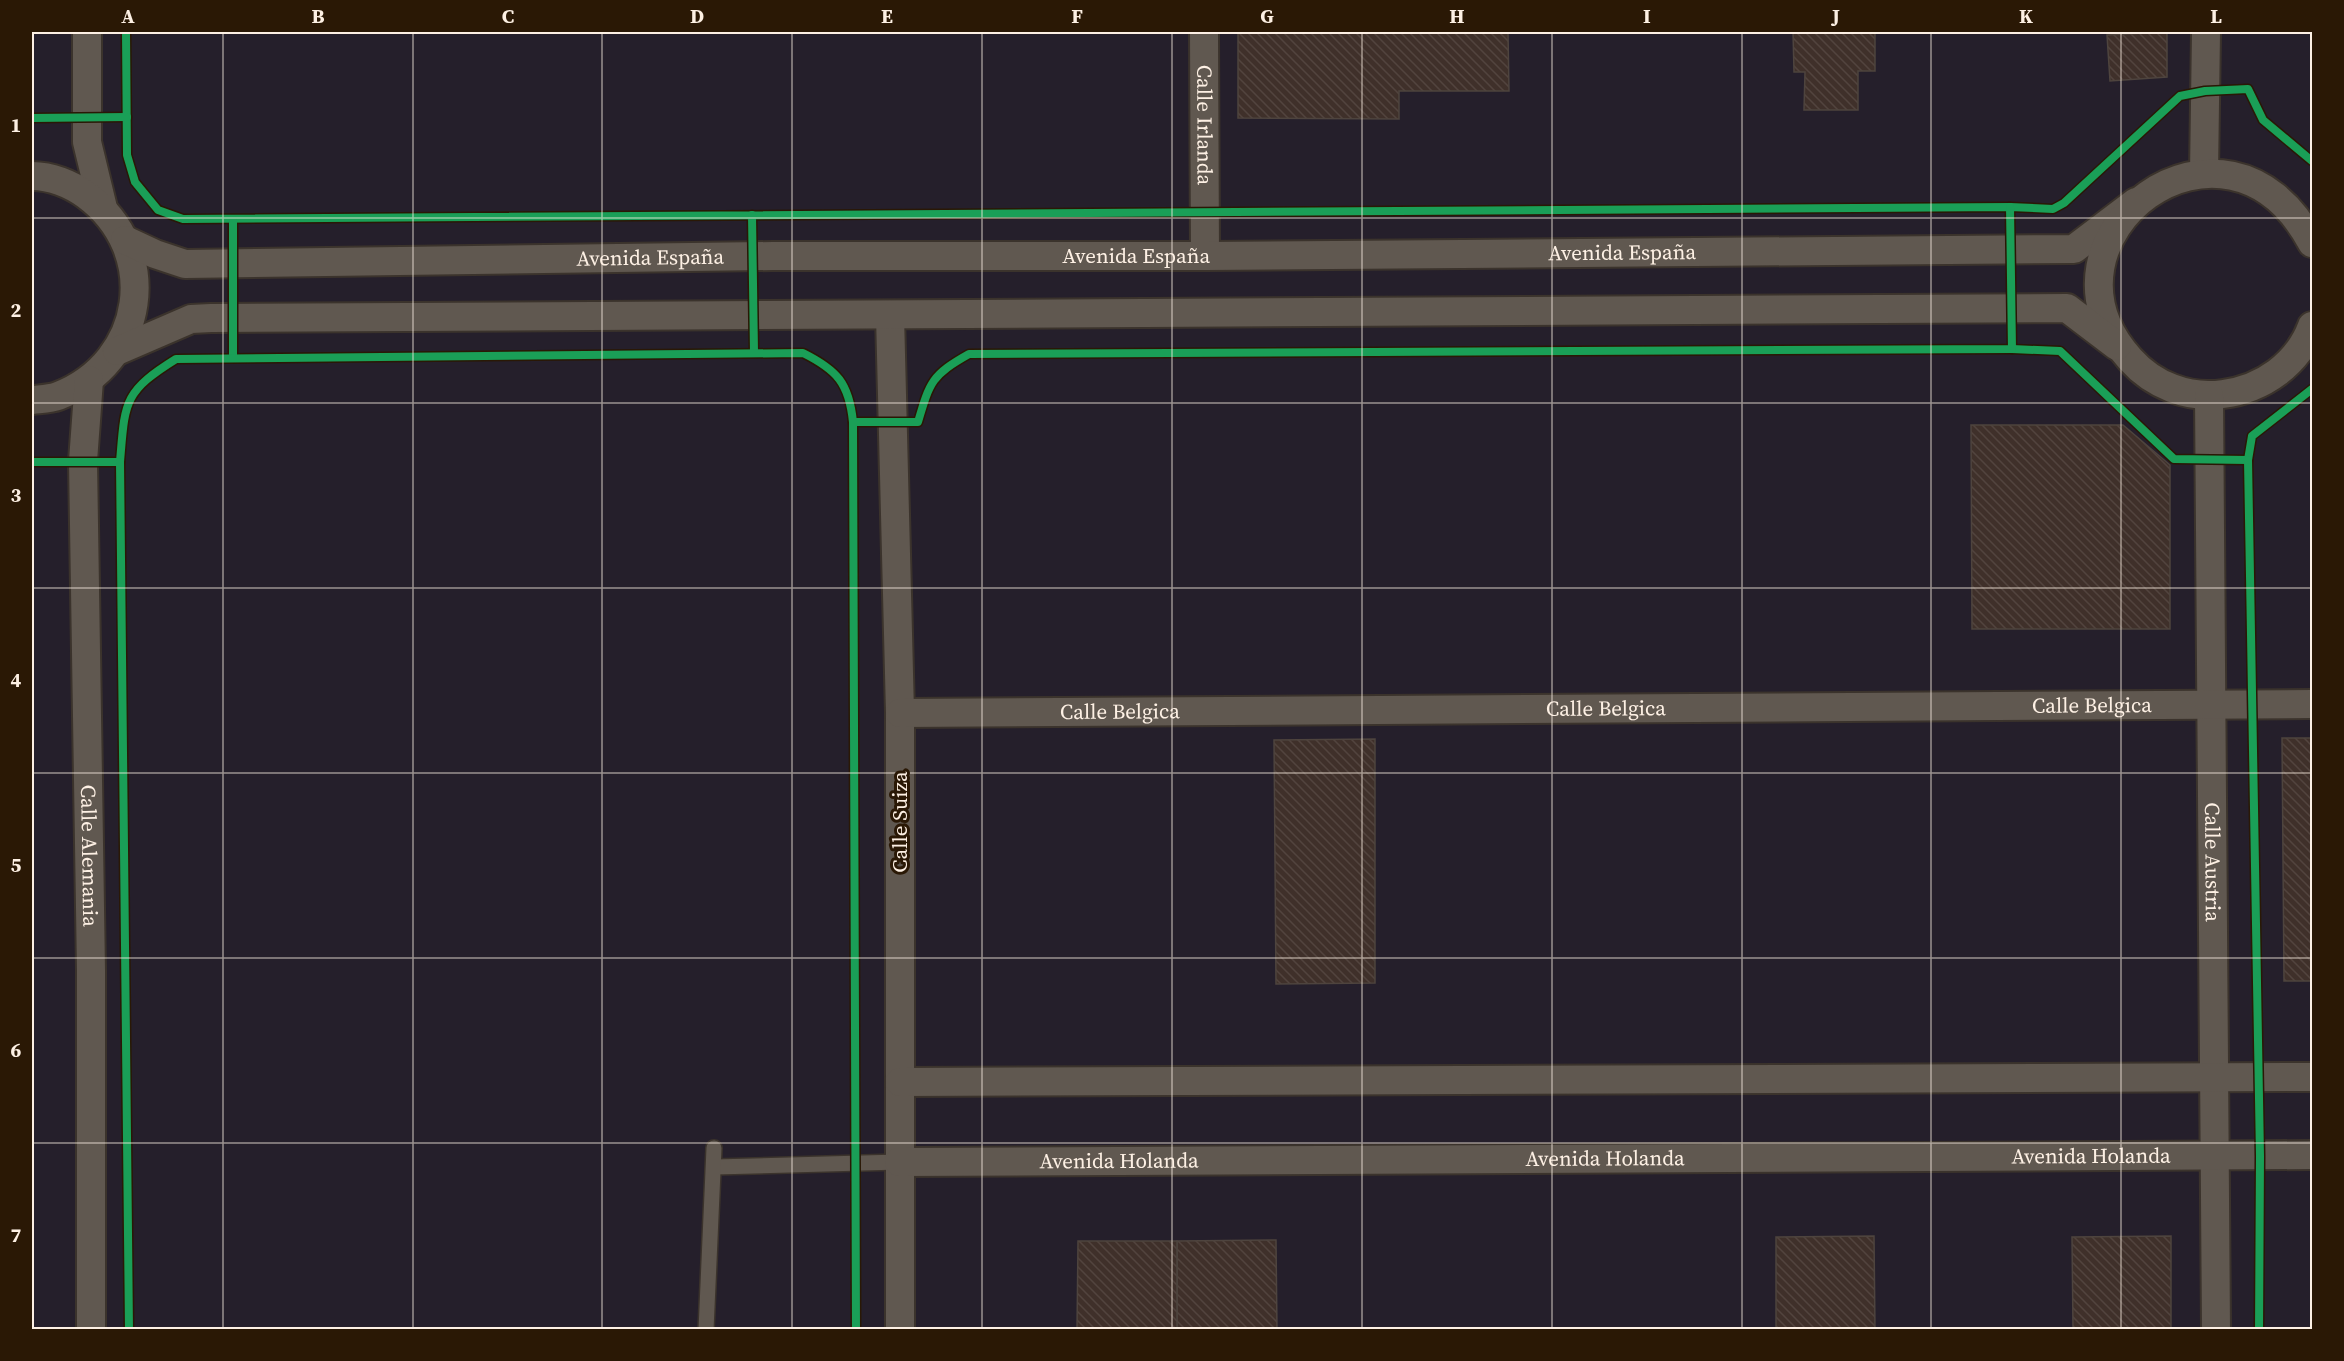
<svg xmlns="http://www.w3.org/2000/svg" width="2344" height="1361" font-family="'Source Serif 4',serif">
<defs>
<pattern id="building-back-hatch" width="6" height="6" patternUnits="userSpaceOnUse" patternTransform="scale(1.5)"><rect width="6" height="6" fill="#3f302a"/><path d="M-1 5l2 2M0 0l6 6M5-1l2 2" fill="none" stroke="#52443e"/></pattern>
</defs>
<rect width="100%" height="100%" fill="#22180d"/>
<rect fill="#251f2b" x="32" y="32" width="2280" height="1297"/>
<g fill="url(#building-back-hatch)" stroke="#4e443e" stroke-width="1.5">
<polygon points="1238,32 1508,32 1509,91 1399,91 1399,119 1238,118"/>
<polygon points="1793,32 1875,32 1875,71 1858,71 1858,110 1804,110 1805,72 1794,72"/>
<polygon points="2167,32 2167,77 2110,81 2107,35"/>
<polygon points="1971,425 2123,425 2170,465 2170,629 1972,629"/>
<polygon points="2282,738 2312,738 2312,981 2284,981"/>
<polygon points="1375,739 1375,983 1276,984 1274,740"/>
<polygon points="1874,1236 1875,1330 1776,1330 1776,1237"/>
<polygon points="2171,1236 2171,1330 2073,1330 2072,1237"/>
<polygon points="1276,1240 1277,1330 1177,1330 1177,1241"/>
<polygon points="1078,1241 1177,1241 1177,1330 1077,1330"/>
</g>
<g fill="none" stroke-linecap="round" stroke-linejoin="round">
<defs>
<g id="lane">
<polyline points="714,1167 899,1162"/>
<polyline points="706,1330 714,1148"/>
</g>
<g id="street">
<polyline points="87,32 87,142 103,208"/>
<path id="s1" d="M1204,32L1205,256"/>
<polyline points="2204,174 2206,32"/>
<path d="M32,176C51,176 71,184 86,195C162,251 146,362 58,396C50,399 40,399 32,400"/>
<path id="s2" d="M125,240L155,254L185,264L773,256H1205L2074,249L2136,202"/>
<path d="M2312,243C2226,81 2021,238 2130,359C2153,385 2188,399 2223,394C2263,389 2298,364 2312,326"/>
<polyline points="890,315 900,713 900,1330"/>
<polyline points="117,351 191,319 211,318 2067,308 2117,346"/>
<path id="s3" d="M89,380L83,461L91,971V1330"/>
<path id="s4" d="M2209,396L2216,1330"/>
<path id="s5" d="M900,713L2312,704"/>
<polyline points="900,1082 2312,1077"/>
<path id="s6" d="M899,1162L2312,1155"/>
</g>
</defs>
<use href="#lane" stroke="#3b332c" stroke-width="18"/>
<use href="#street" stroke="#3b332c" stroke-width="32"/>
<use href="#lane" stroke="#605850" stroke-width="15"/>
<use href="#street" stroke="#605850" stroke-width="28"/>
<defs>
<g id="cycleway">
<polyline points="126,32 127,155 135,182 158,210 183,219 2010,207 2053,209 2064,203 2180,96 2205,91 2248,89 2263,120 2312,161"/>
<polyline points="32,118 127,117"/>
<polyline points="752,215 754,352"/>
<polyline points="233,220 233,358"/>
<polyline points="2012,349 2060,351 2174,459 2248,460 2252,436 2312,389"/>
<path d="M853,422H918C930,381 932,375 969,354L2012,349L2010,207"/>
<polyline points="2248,460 2260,1156 2259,1330"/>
<path d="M32,462H120C125,402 123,392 176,359L803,353C837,370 849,383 853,422L856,1330"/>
<polyline points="120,462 129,1330"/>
</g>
</defs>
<use href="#cycleway" stroke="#2a1805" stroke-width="11"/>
<use href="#cycleway" stroke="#1a9f57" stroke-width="8"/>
</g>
<path fill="none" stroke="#fdf0e4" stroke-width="1.5" stroke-opacity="0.55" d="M223,32V1330M413,32V1330M602,32V1330M792,32V1330M982,32V1330M1172,32V1330M1362,32V1330M1552,32V1330M1742,32V1330M1931,32V1330M2121,32V1330M32,218H2312M32,403H2312M32,588H2312M32,773H2312M32,958H2312M32,1143H2312"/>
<g text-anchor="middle" stroke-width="6" stroke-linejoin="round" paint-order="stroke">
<g font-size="21" fill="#fdf0e4" stroke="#2a1805">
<text dy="7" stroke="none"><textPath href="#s1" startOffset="93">Calle Irlanda</textPath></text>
<text dy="7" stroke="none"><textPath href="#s2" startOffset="1502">Avenida España</textPath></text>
<text dy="7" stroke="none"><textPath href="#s2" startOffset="1016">Avenida España</textPath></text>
<text dy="7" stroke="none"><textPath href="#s2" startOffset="530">Avenida España</textPath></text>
<text dy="7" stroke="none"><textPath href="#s5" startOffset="1192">Calle Belgica</textPath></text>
<text dy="7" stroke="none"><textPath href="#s5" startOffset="706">Calle Belgica</textPath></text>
<text dy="7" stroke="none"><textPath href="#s5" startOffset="220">Calle Belgica</textPath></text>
<text transform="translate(900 822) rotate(-90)" y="7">Calle Suiza</text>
<text dy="7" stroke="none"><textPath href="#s3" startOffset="476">Calle Alemania</textPath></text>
<text dy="7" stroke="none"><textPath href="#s4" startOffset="466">Calle Austria</textPath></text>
<text dy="7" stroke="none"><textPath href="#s6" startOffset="1192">Avenida Holanda</textPath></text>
<text dy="7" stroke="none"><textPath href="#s6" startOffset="706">Avenida Holanda</textPath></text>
<text dy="7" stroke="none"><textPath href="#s6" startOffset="220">Avenida Holanda</textPath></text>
</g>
</g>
<rect width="2344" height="1361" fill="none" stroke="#2a1805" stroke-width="66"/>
<rect x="33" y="33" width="2278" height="1295" fill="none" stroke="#fdf0e4" stroke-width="2"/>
<g font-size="20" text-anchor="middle" font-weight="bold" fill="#fdf0e4">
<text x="128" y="23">A</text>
<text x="318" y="23">B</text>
<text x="508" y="23">C</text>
<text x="697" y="23">D</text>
<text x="887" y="23">E</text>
<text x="1077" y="23">F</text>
<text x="1267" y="23">G</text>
<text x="1457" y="23">H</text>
<text x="1647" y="23">I</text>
<text x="1836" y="23">J</text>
<text x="2026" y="23">K</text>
<text x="2216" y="23">L</text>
<text x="16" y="132">1</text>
<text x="16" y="317">2</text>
<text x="16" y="502">3</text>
<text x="16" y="687">4</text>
<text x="16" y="872">5</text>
<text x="16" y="1057">6</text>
<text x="16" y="1242">7</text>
</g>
</svg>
